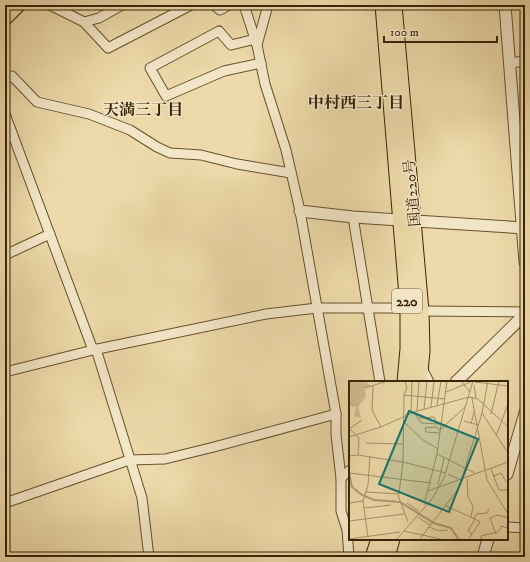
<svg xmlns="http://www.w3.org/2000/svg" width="530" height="562" font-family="'IM FELL DW Pica','Noto Serif JP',serif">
<rect width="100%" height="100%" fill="#edd9a9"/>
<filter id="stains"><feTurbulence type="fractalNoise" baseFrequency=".005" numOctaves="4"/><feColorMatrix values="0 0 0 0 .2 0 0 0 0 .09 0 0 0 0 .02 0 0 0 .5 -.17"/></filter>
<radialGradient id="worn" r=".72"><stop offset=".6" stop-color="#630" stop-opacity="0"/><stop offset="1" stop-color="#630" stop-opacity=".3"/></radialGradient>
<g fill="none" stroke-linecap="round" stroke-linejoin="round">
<defs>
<g id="minor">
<polyline points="50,5 84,22 108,48 191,5"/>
<polyline points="214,5 220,10 229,5"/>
<polyline points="244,5 257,45 265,84 286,150 300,211 336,414 336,435 341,478 341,511 347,530 349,557"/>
<polyline points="84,22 99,18 122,5"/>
<polyline points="255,39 231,45 219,31 150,68 166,96 224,71 261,63"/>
<polyline points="257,45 268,5"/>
<polyline points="510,63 525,61"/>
<polyline points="5,79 12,76 37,102 89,114 130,130 157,147 170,153 201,155 237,164 291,173"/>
<polyline points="5,114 93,350 96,349 142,498 149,557"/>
<polyline points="353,217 380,382"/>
<polyline points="5,255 50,234"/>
<polyline points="421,311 525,312"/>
<polyline points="422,368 429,382"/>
<polyline points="5,372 93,350 266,314 317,308 408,308"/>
<polyline points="341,478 350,470"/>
<polyline points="5,503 129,460 165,459 214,447 336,414"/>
<polyline points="507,527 525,528"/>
</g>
<g id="tertiary">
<polyline points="505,5 525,262"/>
<polyline points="300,211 353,217 525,228"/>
<polyline points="456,382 525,314"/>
<polyline points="507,474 525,413"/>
<polyline points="483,557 488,539"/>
</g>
<polyline id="primary" points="5,18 18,5"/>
<g id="trunk">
<polyline points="383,5 408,308 408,349 405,382"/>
<polyline points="394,5 421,311 422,351 419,382"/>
<polyline points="373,557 379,539"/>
<polyline points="387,557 392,539"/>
</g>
</defs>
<use href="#minor" stroke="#66512d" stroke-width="11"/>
<use href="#tertiary" stroke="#66512d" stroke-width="13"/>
<use href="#primary" stroke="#392404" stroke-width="16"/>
<use href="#trunk" stroke="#392404" stroke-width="17"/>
<use href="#minor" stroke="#f3e6c7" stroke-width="9"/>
<use href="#tertiary" stroke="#f3e6c7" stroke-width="11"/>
<use href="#primary" stroke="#edd9a9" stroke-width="14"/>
<use href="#trunk" stroke="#edd9a9" stroke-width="15"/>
</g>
<g text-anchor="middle" stroke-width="3" stroke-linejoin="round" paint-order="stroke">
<rect fill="#f3e6c7" stroke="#715e3e" stroke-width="1" x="392" y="289" width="30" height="24" rx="3"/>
<g font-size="14" font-weight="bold" fill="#392404">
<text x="407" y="306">220</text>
</g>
<g font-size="15" fill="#392404" stroke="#f3e6c7">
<text transform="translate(412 193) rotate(-95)" y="5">国道220号</text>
</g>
<g font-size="16" font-weight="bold" fill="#392404" stroke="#f3e6c7">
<text x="356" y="108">中村西三丁目</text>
<text x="143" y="115">天満三丁目</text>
</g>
</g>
<g transform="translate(349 381)">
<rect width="159" height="159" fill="#edd9a9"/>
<path d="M0,0H16L22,5L16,7L17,16L9,26L12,37L5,35L7,26L0,25L2,17Z" fill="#ceba8d"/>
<path fill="none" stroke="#b09b71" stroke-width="2" d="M0,92L3,106L13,114L25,119L51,121L85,142L102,147L110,159"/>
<path fill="none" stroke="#a59167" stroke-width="1" d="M112,0L121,11M126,1L159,5M125,4L127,17M24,5L23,29L32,46M16,7L38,0M97,11L124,0M55,14L96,18M123,17L138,99L159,133M88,24L92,0M82,26L85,0M75,28L78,0M68,30L70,0M65,31L72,42L92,43M62,32L63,0M133,32L159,72M142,33L150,0M70,37L85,36L87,41M115,40L129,44M55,41L74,59L89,68M122,43L125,31M0,47L10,57L9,74M0,48L13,39M91,49L116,26M91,52L77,51L76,47L87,46L91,49M147,55L159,23M0,56L32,46L65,31L120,16L129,18L159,46M17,62L54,63M88,73L126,92M0,75L9,74L54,81L97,92M142,88L150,109H157L159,107M0,92L82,102M99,93L112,99M145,95L152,92L157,101M118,98L119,116L124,125L122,136M89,104L95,77M79,110L159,81M17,111L50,113L54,81L55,14L58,7L56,0M49,114L59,141M0,122L14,120M58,122L70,130M75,124L88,73L98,0M97,125L126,138L119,150L123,153L119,159M15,127L42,124M69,136L81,144M125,138L127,133L138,132L140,128M0,140L55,133M80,146L90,150L99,149M55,150L96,159M123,153L131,141L126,138M147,153L141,137L149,134L159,137M19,156L14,120L19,104L21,75M0,158L51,151M47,159L83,118L95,97L124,0M70,159L110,107L133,32L139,0M132,159V155L149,151L153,145L159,147"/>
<path fill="#0f766e" fill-opacity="0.15" stroke="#0f766e" stroke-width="2" d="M60,30L129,58L100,131L30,103Z"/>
<rect width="159" height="159" fill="none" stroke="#392404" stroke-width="2"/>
</g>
<rect width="530" height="562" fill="none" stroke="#edd9a9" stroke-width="20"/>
<rect x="6" y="6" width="518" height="550" fill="none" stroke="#392404" stroke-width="2"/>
<rect x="10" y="10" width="510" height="542" fill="none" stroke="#392404"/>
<path d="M384 36v6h113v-6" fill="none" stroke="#392404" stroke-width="2"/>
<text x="390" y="36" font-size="12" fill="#392404" stroke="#f3e6c7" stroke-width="3" paint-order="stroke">100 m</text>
<rect width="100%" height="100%" filter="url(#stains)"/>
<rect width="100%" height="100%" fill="url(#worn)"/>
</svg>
